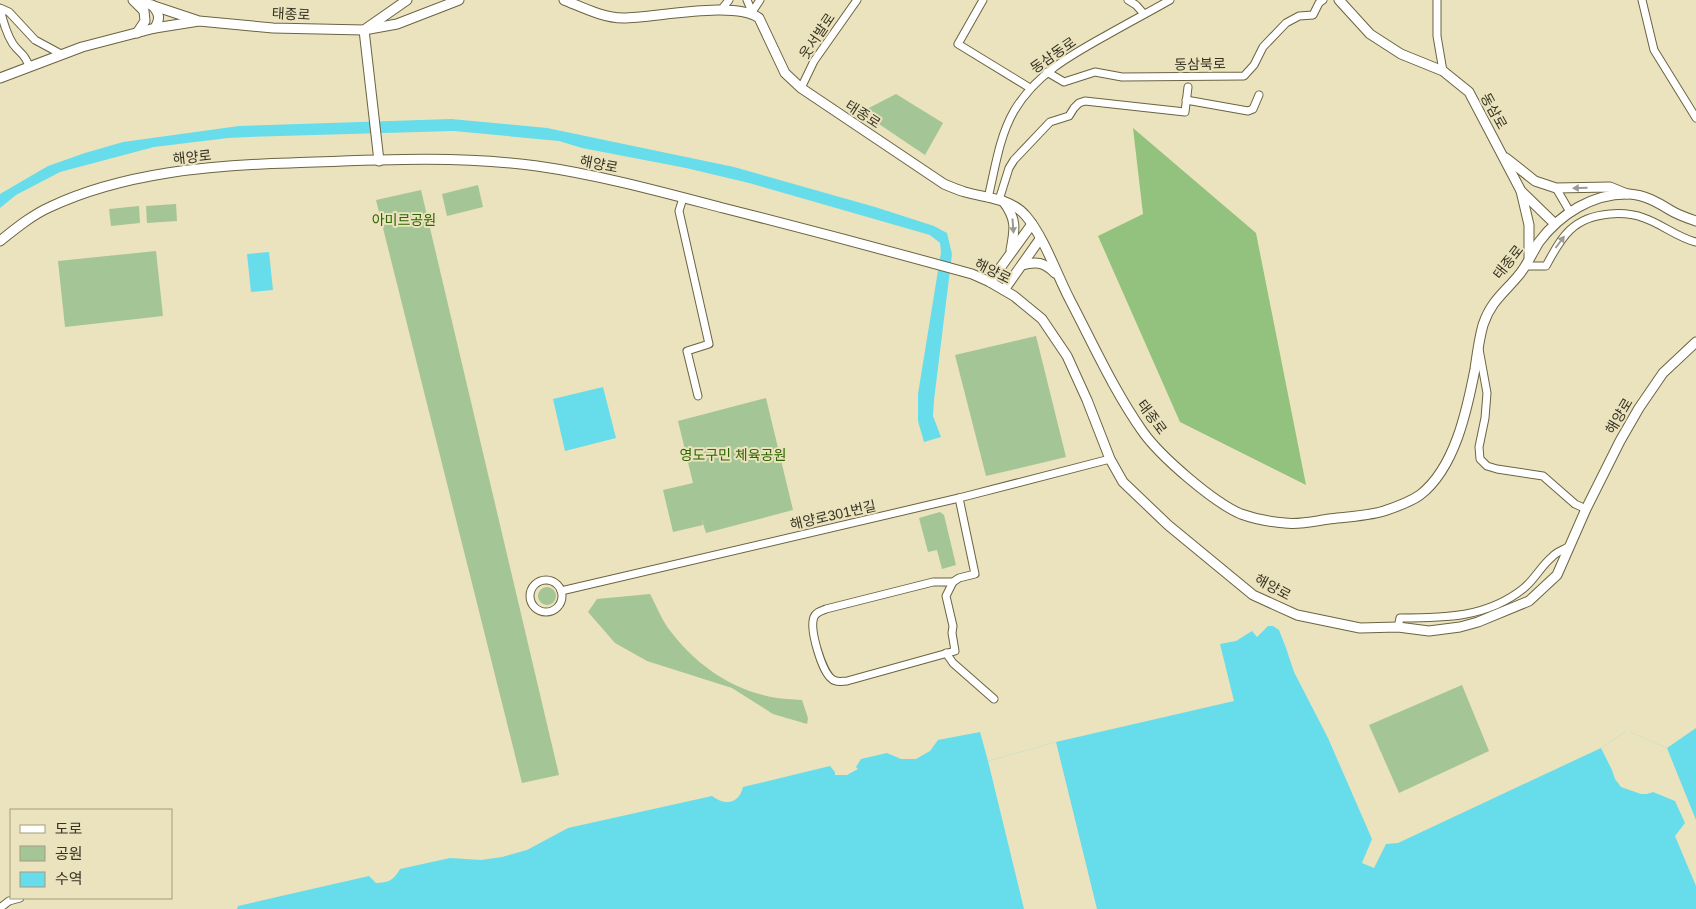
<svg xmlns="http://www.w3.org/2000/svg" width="1696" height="909" font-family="Arial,'Noto Sans KR',sans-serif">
<rect width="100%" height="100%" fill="#ebe3bd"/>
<g fill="#a4c596">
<polygon points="896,94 943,123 925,155 861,112"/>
<polygon points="478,185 483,207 447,216 442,194"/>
<polygon points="421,190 559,775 522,783 376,200"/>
<polygon points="176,204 177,221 147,223 146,206"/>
<polygon points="139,206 140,223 111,226 109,209"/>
<polygon points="156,251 163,316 65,327 58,261"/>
<polygon points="1036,336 1066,457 986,476 955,355"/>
<polygon points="766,398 793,510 706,533 701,517 703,525 673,532 663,490 693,483 678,421"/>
<polygon points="940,512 944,515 956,565 942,569 937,550 928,552 919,518"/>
<circle cx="547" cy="596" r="9"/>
<path d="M650,594C656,605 661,618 668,628C694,663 728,688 771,697C781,699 792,699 802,700L808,718L807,724L773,714L732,688L647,661L615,643L588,612L597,599Z"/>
<polygon points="1462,685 1489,751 1399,793 1369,725"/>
</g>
<polygon fill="#92c27d" points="1133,128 1256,233 1306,485 1180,422 1098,236 1143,214"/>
<g fill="#67dcea">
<polygon points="451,119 547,128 734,167 875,207 934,226 947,233 952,254 934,400 933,416 941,437 924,442 918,421 918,394 941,252 940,243 930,235 749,183 686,168 582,148 559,141 454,131 249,137 228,138 154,147 60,172 16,195 0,208 0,194 48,166 85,153 123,142 239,126"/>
<polygon points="269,252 273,290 251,292 247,254"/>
<polygon points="603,387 616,438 565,451 553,399"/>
<path d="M1268,626H1273L1279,630L1286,648L1294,672L1328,738L1372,839L1362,863L1374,868L1386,844L1398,843L1601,748L1625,732H1630L1667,748L1696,728V909H237L238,906L369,876L376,883C388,883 394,880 400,869L450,858L481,860L502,857L527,850L568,828L712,796C725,806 739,804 743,787L830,766L835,772V775H847L858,769L856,767L861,759L887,753L901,759H916L930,751L938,740L980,732L988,761L1056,742L1234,701L1220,644L1236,641L1252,631L1257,637Z"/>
</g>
<g fill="#ebe3bd">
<polygon points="1625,732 1630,732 1667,748 1696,820 1696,886 1675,836 1685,823 1675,801 1653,792 1647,794 1641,794 1621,787 1615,779 1612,770 1601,748"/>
<polygon points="1056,742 1097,909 1024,909 988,761"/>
</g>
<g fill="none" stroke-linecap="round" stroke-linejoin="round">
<defs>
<g id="minor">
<polyline points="747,0 752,12"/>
<polyline points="983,0 958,44 1030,88"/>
<polyline points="1128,0 1136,5 1144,14"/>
<polyline points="1437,0 1437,36 1443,71"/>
<polyline points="1642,0 1654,50 1696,118"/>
<polyline points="0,8 9,12 35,40 61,54"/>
<path d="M0,9C3,21 6,33 13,44C20,54 24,52 29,66"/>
<polyline points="721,10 729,0"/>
<polyline points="752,12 760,0"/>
<polyline points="1047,72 1064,82 1095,72 1122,77 1244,76 1254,65 1263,47 1286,23 1299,16 1313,15 1319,3 1323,0"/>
<polyline points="801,88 814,61 857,0"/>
<polyline points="1186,100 1248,111 1253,109 1259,95"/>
<polyline points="1556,188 1570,212"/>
<polyline points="683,198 679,211 709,344 687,351 698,396"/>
<path d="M988,198C995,169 999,137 1014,111C1036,74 1071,55 1107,35C1128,23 1149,12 1170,0"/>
<polyline points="999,200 1009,168 1014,160 1050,122 1069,116 1074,108 1079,103 1085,101 1185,112 1188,87"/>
<path d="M1525,266H1546C1562,236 1573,217 1610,214C1621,213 1633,214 1644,218C1662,224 1678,238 1696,242"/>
<polyline points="1479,349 1487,393 1485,418 1479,447 1480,459 1487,466 1497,469 1543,476 1575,504 1586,509"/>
<circle cx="546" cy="596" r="16"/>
<path d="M933,582H953L946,596L953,626L952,633L955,651L847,681C842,681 836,683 832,679C822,672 809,629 814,617C816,612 821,611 826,609Z"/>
<polyline points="953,582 959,578 975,574 959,498"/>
<polyline points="561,591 959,498 1110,459"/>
<path d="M1398,627L1400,618C1444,618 1487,618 1524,588C1535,579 1541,566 1552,557C1556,552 1563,550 1568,547"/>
<polyline points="946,653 953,663 994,699"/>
<polyline points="0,908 9,901 20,898"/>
</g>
<g id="major">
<polyline points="133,0 144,11 145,21 137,33"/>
<polyline points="136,0 196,20"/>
<path d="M564,0C582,7 603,18 623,18C654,18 735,0 759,18L785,73L801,88L944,184C951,187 958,190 965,192C986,198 1011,198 1026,216C1044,237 1057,275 1070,300C1093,344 1114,391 1143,432C1161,457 1213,502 1241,514C1255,519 1271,522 1285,523C1299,525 1315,521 1329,519C1347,517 1367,516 1384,511C1396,507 1410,502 1420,495C1455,468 1467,410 1475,369C1477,355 1479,339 1483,325C1491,301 1504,293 1518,276C1527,266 1532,253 1539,242C1560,214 1593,193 1629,194C1645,195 1657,202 1670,210C1678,215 1687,218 1696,221"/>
<polyline points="1339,0 1370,34 1401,54 1443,71 1469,92 1521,191 1555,224"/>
<path d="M152,5C159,13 161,18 155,28"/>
<polyline points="0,78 82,47 155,28 199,21 273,28 364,30 397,24 459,0"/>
<polyline points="1506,158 1535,181 1556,188 1610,187 1627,194"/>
<polyline points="379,161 364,30 407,0"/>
<polyline points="1521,191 1529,225 1529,257"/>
<path d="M1003,201C1017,219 1015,229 1011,250"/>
<path d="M0,241C15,229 32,215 50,207C122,173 211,165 290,163C371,160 457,155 537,166C600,175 662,192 723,208C806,229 889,251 972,274L990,282L1014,296L1042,319L1067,356L1087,400L1110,459L1123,482L1168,525L1253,595L1297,615L1360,628L1398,627L1429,631L1460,627L1478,622L1529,601L1557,575L1586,509L1620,441L1639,408L1663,373L1696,342"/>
<path d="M1022,265C1036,261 1044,262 1055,273"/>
<polyline points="990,282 1032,224"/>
<polyline points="1004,290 1040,239"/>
</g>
</defs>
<use href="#minor" stroke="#6b6342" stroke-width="9"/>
<use href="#major" stroke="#6b6342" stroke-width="11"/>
<use href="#minor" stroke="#fff" stroke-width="7"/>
<use href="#major" stroke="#fff" stroke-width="9"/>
</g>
<defs><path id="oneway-solid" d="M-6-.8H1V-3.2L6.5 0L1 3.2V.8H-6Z" transform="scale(1.25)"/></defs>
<g fill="#9a9992">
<use href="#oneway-solid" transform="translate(1580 188) rotate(178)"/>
<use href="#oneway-solid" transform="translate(1013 226) rotate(86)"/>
<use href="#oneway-solid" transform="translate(1560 242) rotate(-53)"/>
</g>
<g text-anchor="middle" stroke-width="4" stroke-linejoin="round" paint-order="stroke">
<g font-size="14" fill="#363324" stroke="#ebe3bd">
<text transform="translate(291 14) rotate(3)" y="5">태종로</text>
<text transform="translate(817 36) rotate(-56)" y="5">웃서발로</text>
<text transform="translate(1053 55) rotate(-35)" y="5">동삼동로</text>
<text transform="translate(1200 64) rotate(-1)" y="5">동삼북로</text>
<text transform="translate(1494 111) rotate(61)" y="5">동삼로</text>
<text transform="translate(863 114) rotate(33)" y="5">태종로</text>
<text transform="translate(192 157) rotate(-6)" y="5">해양로</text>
<text transform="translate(599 164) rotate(11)" y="5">해양로</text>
<text transform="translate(1508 262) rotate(-52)" y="5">태종로</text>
<text transform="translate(993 271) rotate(26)" y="5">해양로</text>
<text transform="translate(1619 416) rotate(-59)" y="5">해양로</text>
<text transform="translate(1152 417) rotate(53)" y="5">태종로</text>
<text transform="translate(833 515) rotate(-13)" y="5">해양로301번길</text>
<text transform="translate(1273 587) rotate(28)" y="5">해양로</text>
</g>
<g font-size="14" fill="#2c6600" stroke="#ebe3bd">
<text x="404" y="225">아미르공원</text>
<text x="733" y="460">영도구민 체육공원</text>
</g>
</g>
<rect x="10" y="809" width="162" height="90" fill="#ebe3bd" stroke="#a39d80"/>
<rect x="20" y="825" width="25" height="8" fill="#ffffff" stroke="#a39d80"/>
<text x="55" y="834" font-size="15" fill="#363324">도로</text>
<rect x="20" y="846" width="25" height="15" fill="#a4c596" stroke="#a39d80"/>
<text x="55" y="859" font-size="15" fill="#363324">공원</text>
<rect x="20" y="872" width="25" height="15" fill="#67dcea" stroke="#a39d80"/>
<text x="55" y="884" font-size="15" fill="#363324">수역</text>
</svg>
